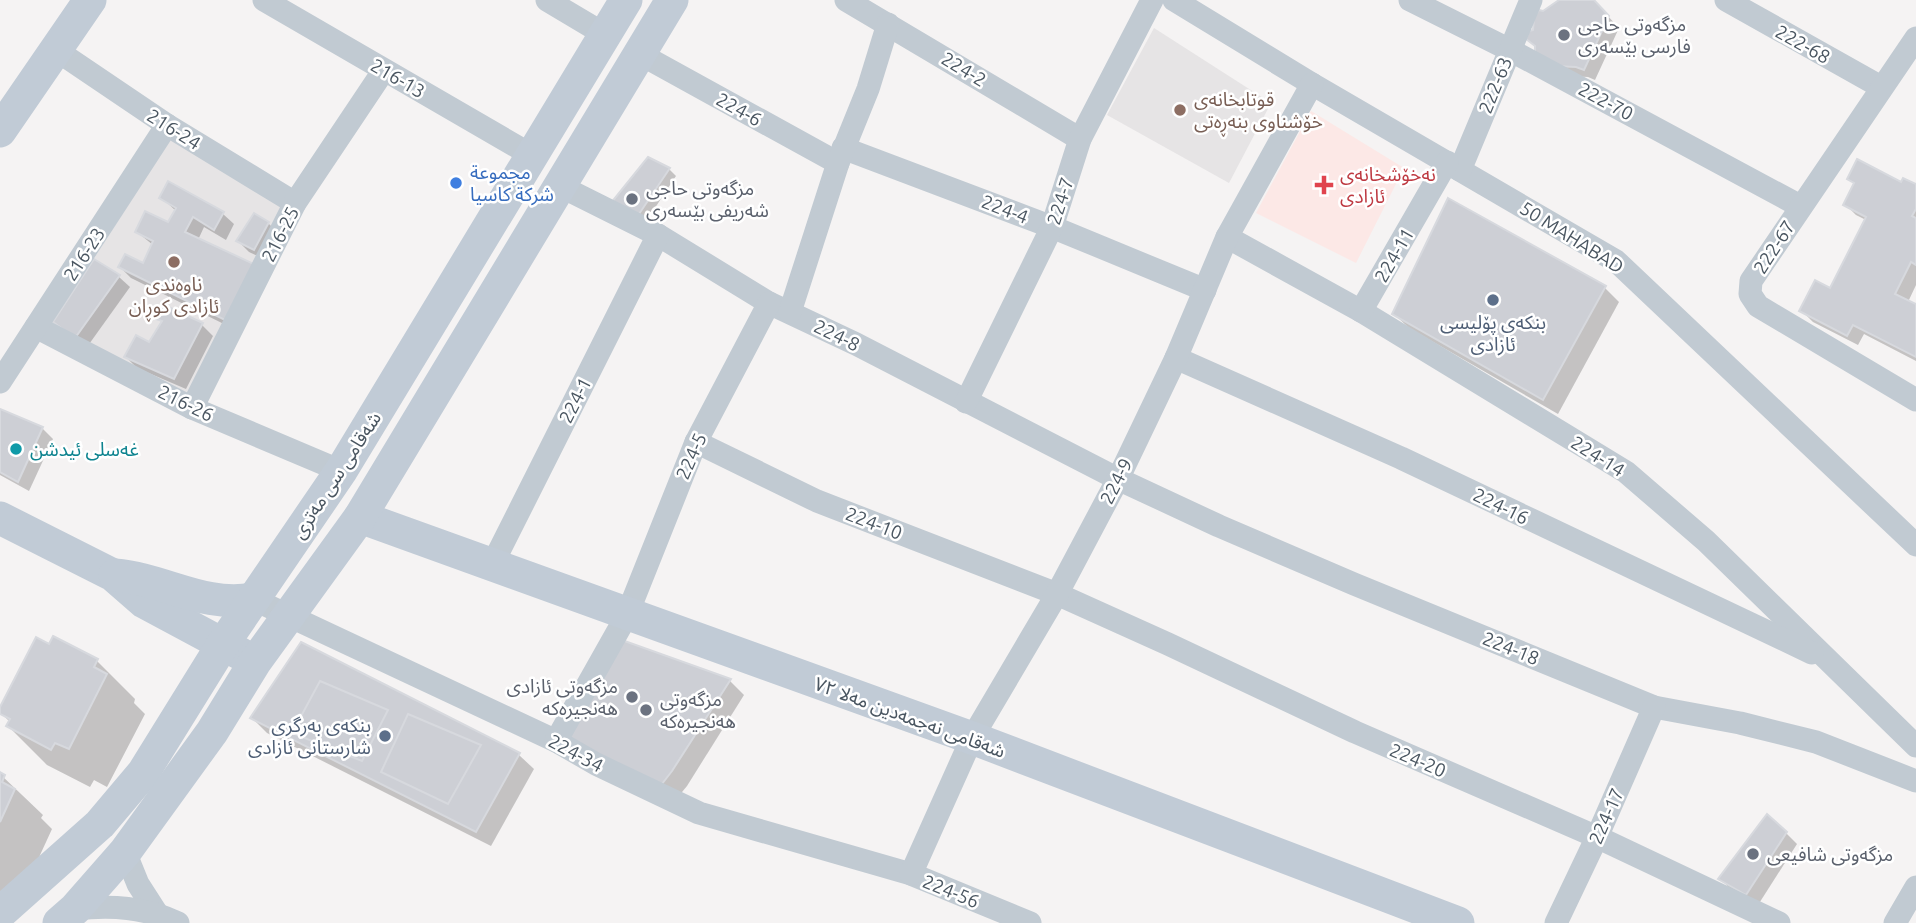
<svg xmlns="http://www.w3.org/2000/svg" width="1916" height="923" font-family="Ubuntu,'Noto Sans Arabic',sans-serif">
<rect width="100%" height="100%" fill="#f5f3f3"/>
<g fill="#e6e4e5">
<polygon points="1154,28 1271,103 1229,183 1107,115"/>
<polygon points="172,136 287,206 189,394 51,326"/>
</g>
<polygon fill="#fce8e6" points="1311,111 1404,168 1356,263 1256,213"/>
<g fill="#0003">
<polygon points="1562,0 1593,0 1619,28 1595,80 1588,77 1568,76 1537,47 1535,31 1544,13"/>
<polygon points="648,159 669,169 676,176 645,223 620,210"/>
<polygon points="1849,179 1916,186 1916,285 1908,302 1916,306 1916,361 1864,334 1858,345 1813,322 1802,311 1830,290 1866,220 1856,215 1845,204 1855,185"/>
<polygon points="161,197 223,214 234,224 226,240 204,227 198,240 238,331 131,278 120,267 143,265 153,245 137,232 168,224 176,211"/>
<polygon points="254,216 268,223 279,234 266,260 249,252 238,241"/>
<polygon points="119,277 130,287 87,347 66,332"/>
<polygon points="1605,288 1619,302 1558,414 1409,328 1394,314"/>
<polygon points="165,307 202,325 213,336 186,389 137,368 126,357 150,344 163,323 158,319"/>
<polygon points="0,411 42,428 53,439 29,491 0,475"/>
<polygon points="302,644 519,755 534,769 491,846 267,733 252,718"/>
<polygon points="50,646 97,661 135,699 134,703 145,714 107,787 94,780 90,787 47,765 8,726 10,722 0,712"/>
<polygon points="730,681 744,695 687,786 673,803 581,754"/>
<polygon points="0,774 43,815 41,818 52,829 18,903 0,904"/>
<polygon points="1786,833 1797,844 1758,905 1731,890 1721,879"/>
</g>
<g fill="#cdcfd5" stroke="#d7d9de" stroke-width="2">
<polygon points="1559,0 1594,0 1609,16 1584,70 1576,67 1555,66 1535,56 1535,46 1526,39 1529,31 1533,30 1534,17 1539,10 1543,11"/>
<polygon points="648,157 670,168 637,217 611,203"/>
<polygon points="1857,159 1901,182 1903,178 1916,184 1916,209 1912,216 1916,218 1916,265 1911,262 1895,294 1916,304 1916,357 1853,325 1847,336 1799,311 1815,280 1830,288 1866,217 1843,205 1854,183 1847,179"/>
<polygon points="168,181 224,212 214,230 193,217 185,232 256,265 227,321 118,267 125,254 143,263 153,241 135,232 145,211 168,222 176,208 159,198"/>
<polygon points="1448,198 1606,286 1543,400 1392,314"/>
<polygon points="254,213 269,222 254,250 236,241"/>
<polygon points="94,259 120,275 75,338 53,322"/>
<polygon points="164,305 203,323 174,379 124,357 136,335 149,342 162,321 156,319"/>
<polygon points="0,409 43,427 18,482 0,472"/>
<polygon points="53,636 98,659 94,667 107,674 69,749 55,743 51,750 6,726 10,719 0,714 0,707 36,637 49,644"/>
<polygon points="619,639 731,679 672,771 658,789 565,740"/>
<polygon points="301,642 520,753 476,832 250,718"/>
<polygon points="320,681 388,710 362,761 292,733"/>
<polygon points="408,714 481,745 448,804 381,772"/>
<polygon points="0,772 5,775 2,782 15,789 0,822"/>
<polygon points="1767,814 1787,832 1746,895 1718,879"/>
</g>
<g fill="none" stroke-linecap="round" stroke-linejoin="round">
<g stroke="#c1cad2" stroke-width="23">
<polyline points="264,0 533,156"/>
<polyline points="547,0 604,34"/>
<polyline points="846,0 1080,139"/>
<polyline points="1174,0 1312,84 1616,261 1916,545"/>
<polyline points="1410,0 1510,50 1800,206"/>
<polyline points="1726,0 1881,87"/>
<polyline points="1916,38 1751,281 1750,294 1758,306 1916,400"/>
<polyline points="56,50 167,125 295,203"/>
<polyline points="640,54 838,163"/>
<polyline points="843,148 1052,227 1205,290"/>
<polyline points="1460,170 1531,0"/>
<polyline points="560,186 658,235 769,303 856,344 1118,479 1219,526 1354,584 1654,707 1740,723 1816,742 1916,781"/>
<polyline points="1227,237 1361,311 1626,472 1706,541 1916,746"/>
<polyline points="1361,311 1447,162"/>
<polyline points="790,312 838,163 868,89 888,24"/>
<polyline points="36,327 192,408 341,471"/>
<polyline points="1176,358 1401,458 1812,653"/>
<polyline points="0,382 167,125"/>
<polyline points="966,402 1052,227 1080,139 1152,0"/>
<polyline points="192,408 295,203 384,70"/>
<polyline points="696,442 817,501 1057,594 1168,644 1355,732 1597,837 1779,923"/>
<polyline points="492,565 658,235"/>
<polyline points="253,599 556,741 596,764 699,813 911,874 1030,923"/>
<polyline points="556,741 627,615 696,442 769,303"/>
<polyline points="125,852 138,884 156,912"/>
<polyline points="911,874 972,738 1057,594 1118,479 1176,358 1227,237 1312,84"/>
<path d="M75,909C112,905 144,907 178,923"/>
<polyline points="1556,923 1597,837 1654,707"/>
<polyline points="1895,923 1916,887"/>
</g>
<g stroke="#c1cbd6" stroke-width="33">
<polyline points="0,131 90,0"/>
<polyline points="360,517 972,738 1458,923"/>
<polyline points="0,518 113,575 144,602 241,654"/>
<path d="M115,575C164,579 203,608 253,599"/>
<polyline points="0,913 100,824 143,773 223,644 341,471 626,0"/>
<polyline points="59,923 75,909 125,852 212,732 255,662 360,517 672,0"/>
</g>
</g>
<g fill="#6b7280" stroke="#fff" stroke-width="2.5">
<circle cx="1564" cy="35" r="7"/>
<circle cx="632" cy="199" r="7"/>
<circle cx="632" cy="697" r="7"/>
<circle cx="646" cy="710" r="7"/>
<circle cx="1753" cy="854" r="7"/>
</g>
<g fill="#8d6e63" stroke="#fff" stroke-width="2.5">
<circle cx="1180" cy="110" r="7"/>
<circle cx="174" cy="262" r="7"/>
</g>
<circle fill="#3f7fe0" stroke="#fff" stroke-width="2.5" cx="456" cy="183" r="7"/>
<path fill="#e0444e" stroke="#fff" stroke-width="2.5" d="M1320.5 174.5h7v7h7v7h-7v7h-7v-7h-7v-7h7z"/>
<g fill="#5c6f8a" stroke="#fff" stroke-width="2.5">
<circle cx="1493" cy="300" r="7"/>
<circle cx="385" cy="736" r="7"/>
</g>
<circle fill="#0f9aa8" stroke="#fff" stroke-width="2.5" cx="16" cy="449" r="7"/>
<g text-anchor="middle" stroke-width="5" stroke-linejoin="round" paint-order="stroke">
<g font-size="19" fill="#5b616d" stroke="#fff" text-anchor="start">
<text x="1578" y="31">مزگەوتی حاجی<tspan x="1578" dy="22">فارسی بێسەری</tspan></text>
<text x="646" y="195">مزگەوتی حاجی<tspan x="646" dy="22">شەریفی بێسەری</tspan></text>
<text x="618" y="693" text-anchor="end">مزگه‌وتی ئازادی<tspan x="618" dy="22">هه‌نجیره‌که</tspan></text>
<text x="660" y="706">مزگەوتی<tspan x="660" dy="22">ھەنجیرەکە</tspan></text>
<text x="1767" y="861">مزگەوتی شافیعی</text>
</g>
<g font-size="19" fill="#4a5661" stroke="#fff">
<text transform="translate(1803 44) rotate(29)" y="7">222-68</text>
<text transform="translate(964 69) rotate(31)" y="7">224-2</text>
<text transform="translate(398 78) rotate(30)" y="7">216-13</text>
<text transform="translate(1495 85) rotate(-68)" y="7">222-63</text>
<text transform="translate(1606 101) rotate(28)" y="7">222-70</text>
<text transform="translate(739 109) rotate(29)" y="7">224-6</text>
<text transform="translate(174 129) rotate(32)" y="7">216-24</text>
<text transform="translate(1060 201) rotate(-72)" y="7">224-7</text>
<text transform="translate(1005 209) rotate(21)" y="7">224-4</text>
<text transform="translate(280 234) rotate(-63)" y="7">216-25</text>
<text transform="translate(1572 237) rotate(32)" y="7">50 MAHABAD</text>
<text transform="translate(1774 247) rotate(-57)" y="7">222-67</text>
<text transform="translate(84 254) rotate(-57)" y="7">216-23</text>
<text transform="translate(1394 255) rotate(-60)" y="7">224-11</text>
<text transform="translate(837 335) rotate(26)" y="7">224-8</text>
<text transform="translate(575 400) rotate(-63)" y="7">224-1</text>
<text transform="translate(186 403) rotate(26)" y="7">216-26</text>
<text transform="translate(691 456) rotate(-66)" y="7">224-5</text>
<text transform="translate(1598 456) rotate(32)" y="7">224-14</text>
<text transform="translate(336 475) rotate(-57)" y="7">شەقامی سی مەتری</text>
<text transform="translate(1116 481) rotate(-63)" y="7">224-9</text>
<text transform="translate(1501 506) rotate(26)" y="7">224-16</text>
<text transform="translate(874 523) rotate(21)" y="7">224-10</text>
<text transform="translate(1511 648) rotate(22)" y="7">224-18</text>
<text transform="translate(910 717) rotate(20)" y="7">شەقامی نەجمەدین مەلا ٧٢</text>
<text transform="translate(576 753) rotate(28)" y="7">224-34</text>
<text transform="translate(1418 760) rotate(23)" y="7">224-20</text>
<text transform="translate(1606 816) rotate(-66)" y="7">224-17</text>
<text transform="translate(951 891) rotate(22)" y="7">224-56</text>
</g>
<g font-size="19" fill="#785e54" stroke="#fff" text-anchor="start">
<text x="1194" y="106">قوتابخانەی<tspan x="1194" dy="22">خۆشناوی بنەڕەتی</tspan></text>
<text x="174" y="291" text-anchor="middle">ناوەندی<tspan x="174" dy="22">ئازادی کوڕان</tspan></text>
</g>
<g font-size="19" fill="#366cbe" stroke="#fff" text-anchor="start">
<text x="470" y="179">مجموعة<tspan x="470" dy="22">شرکة کاسیا</tspan></text>
</g>
<g font-size="19" fill="#be3a42" stroke="#fff" text-anchor="start">
<text x="1340" y="181">نەخۆشخانەی<tspan x="1340" dy="22">ئازادی</tspan></text>
</g>
<g font-size="19" fill="#4e5e75" stroke="#fff">
<text x="1493" y="329">بنکەی پۆلیسی<tspan x="1493" dy="22">ئازادی</tspan></text>
<text x="371" y="732" text-anchor="end">بنکەی بەرگری<tspan x="371" dy="22">شارستانی ئازادی</tspan></text>
</g>
<g font-size="19" fill="#0d838f" stroke="#fff" text-anchor="start">
<text x="30" y="456">غەسلی ئیدشن</text>
</g>
</g>
</svg>
